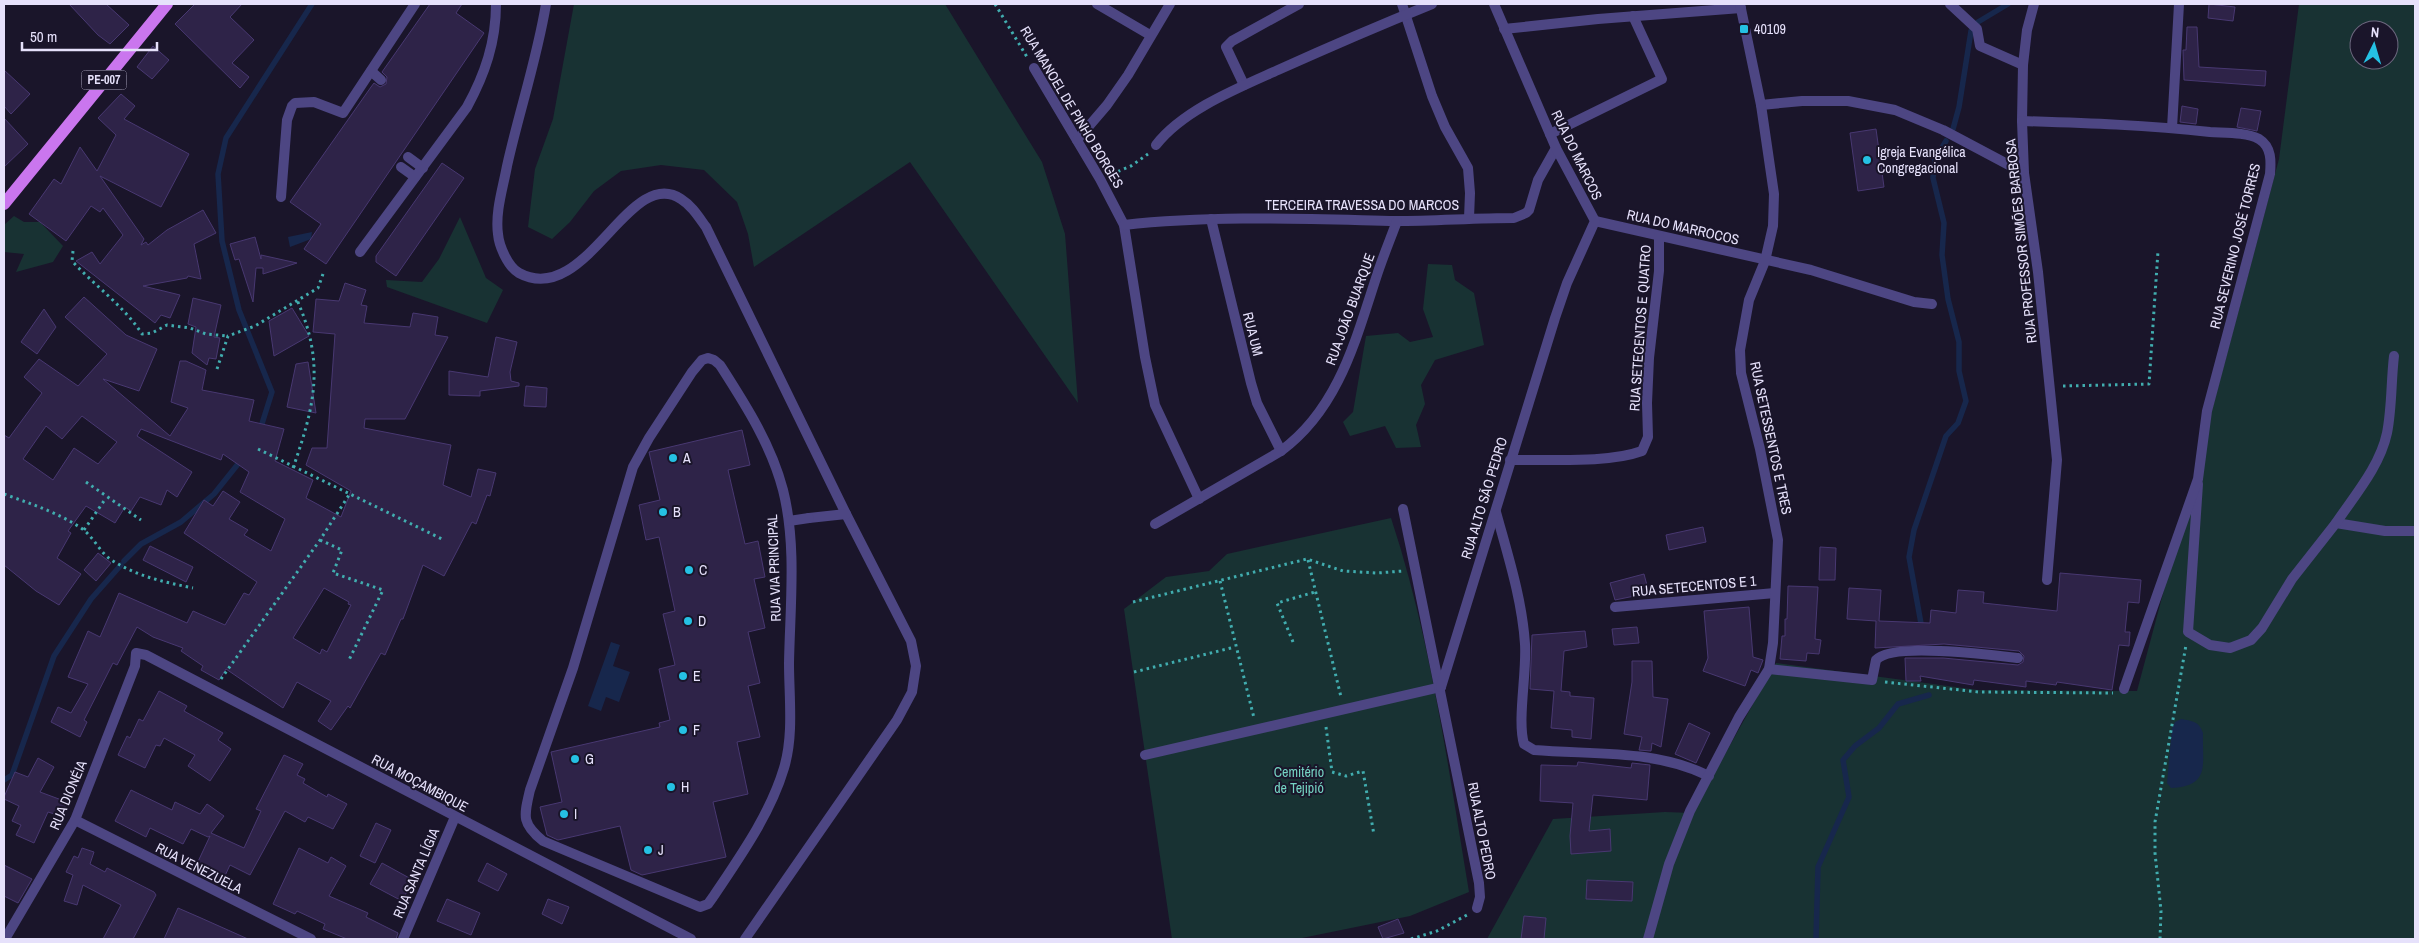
<svg xmlns="http://www.w3.org/2000/svg" width="2419" height="943" font-family="'Archivo Narrow',sans-serif">
<rect width="100%" height="100%" fill="#1a152a"/>
<g fill="#183233" fill-rule="evenodd">
<polygon points="574,4 945,4 1042,162 1065,234 1078,403 910,162 754,267 748,234 737,202 704,170 661,165 621,171 594,191 570,222 552,239 528,227 535,169 553,119"/>
<path d="M2299,4H2415V939H1487L1553,819L1665,812L1692,813L1776,663L1978,690L2137,691L2279,159ZM2359,30H2389V60H2359Z"/>
<polygon points="14,216 24,222 40,222 63,246 53,262 16,272 24,254 4,252 4,225"/>
<polygon points="460,217 486,278 503,290 487,323 387,287 386,280 422,282 439,259"/>
<polygon points="1428,264 1452,265 1455,280 1474,293 1484,345 1435,360 1421,385 1425,404 1416,425 1421,447 1396,448 1385,426 1350,436 1343,422 1353,412 1366,336 1398,333 1410,342 1433,337 1423,309"/>
<path d="M1391,518C1431,639 1448,767 1469,892L1410,916L1297,939H1172L1124,609L1166,577L1209,571L1227,554Z"/>
</g>
<g fill="#17274c">
<polygon points="312,232 311,239 290,247 288,237"/>
<polygon points="611,642 620,645 613,666 630,672 619,702 606,697 601,711 588,706"/>
<path d="M2181,719C2192,721 2199,721 2203,733C2202,765 2211,786 2171,788L2167,783L2172,728L2175,722Z"/>
</g>
<g fill="none" stroke-linecap="round" stroke-linejoin="round">
<g stroke="#17274c" stroke-width="5.5">
<polyline points="1953,129 1959,107 1971,31 1978,22 2008,4"/>
<polyline points="260,430 272,392 239,310 222,241 218,174 226,138 312,4"/>
<polyline points="124,561 141,544 181,522 214,494 242,459"/>
<polyline points="1922,629 1909,557 1914,530 1946,436 1958,423 1966,401 1959,371 1959,342 1948,299 1942,255 1944,223 1933,178 1935,159 1946,141"/>
<polyline points="4,780 12,775 54,656 91,599 121,565"/>
<polyline points="1816,939 1818,867 1849,797 1843,760 1855,746 1879,728 1898,704 1929,695"/>
</g>
</g>
<g fill="#2e2348" stroke="#483871" fill-rule="evenodd">
<polygon points="69,4 106,4 129,25 110,44 98,35"/>
<polygon points="195,4 242,4 230,17 254,40 232,63 249,77 240,88 175,24"/>
<polygon points="430,4 462,4 456,13 484,33 326,264 304,249 321,224 290,202 371,87 374,83 380,87 386,84 387,77 382,72"/>
<polygon points="2209,4 2235,7 2233,21 2208,18"/>
<polygon points="2187,27 2197,27 2199,67 2266,71 2265,86 2184,80 2183,50 2186,50"/>
<polygon points="153,46 169,60 152,79 137,67"/>
<polygon points="4,70 30,94 11,114 4,106"/>
<polygon points="121,94 135,106 124,119 189,154 161,207 100,176 144,239 141,245 146,242 148,245 167,230 203,210 216,233 194,244 201,279 188,276 187,278 143,286 180,295 170,318 161,315 155,323 76,261 92,252 100,264 123,235 103,208 100,212 91,206 66,241 29,214 54,179 61,184 80,147 97,171 116,135 98,118"/>
<polygon points="2182,106 2198,109 2196,124 2180,122"/>
<polygon points="2241,108 2261,111 2257,131 2237,127"/>
<polygon points="4,118 28,144 4,167"/>
<polygon points="1876,129 1884,187 1858,191 1850,133"/>
<polygon points="442,163 464,178 396,276 376,262 376,256"/>
<polygon points="255,237 261,259 261,255 297,263 263,274 263,268 256,268 253,302 239,259 235,260 230,244"/>
<path d="M345,283L366,290L361,305L367,306L364,323L410,327L413,313L438,317L435,335L448,337L405,419H365L364,428L451,445L443,485L471,497L478,469L496,473L490,496L487,495L476,524L472,522L444,576L423,565L403,619H401L385,655L381,653L350,708L348,706L331,730L318,721L331,701L297,682L283,708L226,669L219,680L201,670L203,666L181,651L183,648L153,637L137,627L117,665L113,663L84,720L87,722L80,737L51,722L58,707L71,713L88,684L68,677L88,631L100,637L119,593L187,623L193,611L225,625L244,593L249,595L257,582L184,533L204,500L213,506L223,491L240,502L229,519L248,530L244,535L271,551L285,519L240,492L249,472L223,454L221,460L141,429L137,436L192,472L177,497L167,490L161,505L140,497L131,511L125,507L115,523L86,506L68,531L71,533L57,558L81,574L59,605L36,591L4,565V435L9,438L42,393L24,377L39,359L78,386L107,354L65,317L84,297L126,335L157,349L139,391L103,379L170,436L188,408L171,402L180,361H186L206,370L202,390L254,400L249,421L284,429L275,461L313,480L306,498L341,517L351,491L306,465L312,448H327L335,334L313,332L316,299L339,301ZM82,416L117,442L98,464L74,448L53,480L23,459L46,426L62,439ZM324,588L349,602L348,604L351,605L327,652L322,649L320,654L293,638Z"/>
<polygon points="193,298 221,305 214,337 220,338 216,359 209,358 207,365 192,353 196,327 188,324"/>
<polygon points="292,308 309,336 274,356 269,321"/>
<polygon points="44,309 56,327 37,354 21,342"/>
<polygon points="496,337 517,342 510,372 511,381 519,383 519,386 480,391 480,396 449,395 449,371 488,377"/>
<polygon points="308,362 316,413 287,407 296,364"/>
<polygon points="526,386 547,388 546,407 524,406"/>
<polygon points="742,430 750,465 728,470 745,544 758,541 765,577 754,579 765,628 748,632 760,683 748,686 760,737 737,742 748,794 713,802 726,857 642,875 631,870 620,826 558,840 547,835 540,807 562,802 551,752 660,727 659,723 670,720 659,669 675,665 663,614 675,611 659,537 646,540 639,505 660,500 649,452"/>
<polygon points="1703,527 1706,542 1669,550 1666,535"/>
<polygon points="150,546 193,567 186,582 143,560"/>
<polygon points="1820,547 1836,548 1835,580 1819,580"/>
<polygon points="98,553 111,563 96,581 84,570"/>
<polygon points="2060,573 2141,580 2139,603 2128,602 2125,632 2130,632 2129,646 2119,645 2112,690 2057,682 2056,685 2026,681 2026,687 1974,680 1973,685 1920,676 1921,681 1906,681 1905,658 1943,658 2018,665 2023,662 2024,656 2019,651 1944,644 1875,648 1876,621 1847,619 1849,588 1881,590 1879,621 1930,623 1931,610 1956,613 1958,590 1984,592 1983,603 2057,611"/>
<polygon points="1644,574 1649,593 1615,600 1610,583"/>
<polygon points="1788,586 1818,587 1815,639 1821,640 1819,654 1807,653 1806,661 1780,659 1782,636 1785,636 1785,619 1787,619"/>
<polygon points="1749,607 1753,657 1763,660 1758,673 1751,670 1745,686 1703,671 1708,658 1704,611"/>
<polygon points="1637,627 1639,643 1614,645 1612,629"/>
<polygon points="1585,631 1587,647 1564,651 1561,691 1570,692 1570,696 1594,698 1591,739 1572,737 1572,730 1551,728 1554,691 1530,689 1532,635"/>
<polygon points="1632,661 1652,661 1653,697 1668,699 1661,747 1652,743 1651,751 1639,750 1642,737 1624,734 1632,682"/>
<polygon points="159,691 187,706 184,711 223,733 218,740 231,749 210,781 188,766 195,755 164,738 160,746 156,745 145,768 118,755 127,736 130,738 139,719 143,721"/>
<polygon points="1689,723 1710,733 1696,763 1675,754"/>
<polygon points="284,755 303,764 297,775 305,779 303,783 327,797 328,794 347,804 333,829 308,817 305,822 285,811 250,875 230,865 223,880 195,868 210,836 208,837 191,829 183,844 150,828 146,837 115,821 131,790 172,810 175,802 200,814 207,804 224,816 211,833 244,848 261,811 256,809"/>
<polygon points="38,758 54,767 40,792 67,802 61,816 48,812 34,843 16,835 21,825 12,821 19,806 4,799 4,797 15,772 28,777"/>
<polygon points="1578,762 1631,768 1632,763 1650,765 1647,800 1593,795 1589,831 1610,829 1611,851 1571,854 1570,836 1573,803 1540,801 1541,765 1577,766"/>
<polygon points="376,823 391,830 375,863 360,856"/>
<polygon points="82,848 94,852 90,864 105,872 107,868 154,892 156,895 133,939 103,939 121,905 83,885 77,905 64,901 73,875 66,872 74,856 78,858"/>
<polygon points="299,848 328,863 331,857 346,866 329,896 368,913 366,917 398,933 396,939 347,939 323,929 325,924 297,911 295,914 273,904"/>
<polygon points="382,863 413,880 402,901 370,884"/>
<polygon points="487,863 507,874 498,891 478,881"/>
<polygon points="4,865 32,879 18,903 4,896"/>
<polygon points="1587,880 1633,882 1632,901 1586,899"/>
<polygon points="447,899 480,913 471,935 437,921"/>
<polygon points="548,899 569,907 562,924 542,914"/>
<polygon points="178,908 201,918 248,939 164,939"/>
<polygon points="1524,916 1546,918 1544,939 1521,939"/>
<polygon points="1398,919 1404,933 1383,939 1378,927"/>
</g>
<g fill="none" stroke-linecap="round" stroke-linejoin="round">
<g stroke="#41adaf" stroke-width="3" stroke-dasharray="2.5 4" stroke-linecap="butt">
<polyline points="995,4 1027,57"/>
<polyline points="1112,174 1131,166 1148,154"/>
<path d="M73,251L72,261C95,286 124,306 142,334L152,333L167,325L190,328L206,334L228,336"/>
<polyline points="217,369 228,336 255,326 318,288 323,274"/>
<polyline points="2063,386 2149,384 2158,251"/>
<polyline points="258,449 442,539"/>
<path d="M293,468C315,405 325,363 297,300"/>
<polyline points="86,482 141,520"/>
<path d="M4,494C31,504 57,512 81,528C93,536 99,551 110,559C135,576 164,582 193,588"/>
<polyline points="84,530 106,498"/>
<polyline points="320,540 342,550 333,573 383,590 348,662"/>
<polyline points="1308,560 1341,697"/>
<polyline points="1220,581 1254,718"/>
<polyline points="1133,602 1307,559 1343,571 1377,573 1403,571"/>
<polyline points="1293,642 1277,603 1315,592"/>
<polyline points="1134,672 1235,647"/>
<polyline points="221,679 320,540 349,495"/>
<polyline points="1885,682 1979,692 2113,693"/>
<polyline points="1326,727 1332,772 1346,776 1363,771 1374,835"/>
<polyline points="1411,939 1437,931 1467,915"/>
<polyline points="2160,939 2161,911 2155,853 2155,822 2186,645"/>
</g>
<g stroke="#4d4683" stroke-width="10">
<path d="M546,4C537,59 519,112 507,166C503,188 495,212 498,234C499,246 508,267 519,273C586,309 629,164 681,199C692,206 698,216 706,227L846,514L911,641L916,666L912,692L897,720L745,939"/>
<polyline points="371,71 381,80"/>
<polyline points="408,157 423,168"/>
<polyline points="401,167 415,177"/>
<polyline points="281,197 287,120 292,106 295,103 314,102 343,113 415,4"/>
<path d="M360,252L467,107C485,74 496,42 496,4"/>
<polyline points="2198,484 2188,632 2210,645 2230,648 2251,640 2262,628 2292,579 2336,523 2385,531 2415,531"/>
<polyline points="809,518 846,514"/>
<path d="M2336,523C2355,495 2380,466 2387,433C2392,408 2391,381 2394,356"/>
<polyline points="1145,755 1441,687"/>
</g>
<g stroke="#4d4683" stroke-width="10">
<polyline points="1097,4 1150,35"/>
<polyline points="1402,4 1432,96 1445,127 1468,168 1470,193 1469,218"/>
<polyline points="1950,4 1977,29 1980,46 2023,65"/>
<polyline points="2034,4 2027,30 2023,65 2022,121 2024,173 2038,272 2057,460 2047,580"/>
<polyline points="1504,29 1598,19 1741,8"/>
<polyline points="1034,68 1100,179 1124,225 1145,357 1155,405 1199,499"/>
<polyline points="1244,85 1226,47 1232,41 1299,4"/>
<polyline points="1761,105 1802,101 1848,101 1895,110 1943,130 2024,173"/>
<path d="M2022,121C2085,123 2148,125 2210,132C2225,133 2246,132 2259,139C2272,147 2271,162 2270,174L2207,411L2198,479L2124,689"/>
<polyline points="2172,128 2179,4"/>
<polyline points="1550,134 1662,79 1633,16"/>
<polyline points="1077,140 1107,105 1128,75 1170,4"/>
<path d="M1156,145C1183,110 1238,88 1278,70C1329,47 1380,25 1432,4"/>
<polyline points="1211,219 1251,383 1257,403 1281,451"/>
<polyline points="1595,221 1811,270 1914,302 1932,304"/>
<path d="M1124,225C1214,215 1305,219 1396,221C1435,221 1475,218 1514,218L1526,213L1529,210L1538,180L1556,148"/>
<path d="M708,358L714,360L720,365C745,404 771,444 783,490C797,545 790,607 789,663C789,697 794,735 784,768C770,815 739,858 713,897L708,904L700,907L543,841C521,823 524,816 530,790L573,668L633,467L649,438L692,372L702,360Z"/>
<path d="M1510,460C1549,459 1606,464 1642,451L1648,437L1647,403L1649,358L1659,271V236"/>
<polyline points="1403,509 1479,883 1480,897 1477,908"/>
<path d="M1496,512C1508,556 1522,599 1525,644C1527,672 1517,721 1524,744L1534,750C1593,755 1655,749 1709,776"/>
<polyline points="789,521 809,518"/>
<path d="M1155,524L1281,451C1338,409 1355,342 1376,278C1382,259 1390,240 1397,221"/>
<polyline points="1615,607 1775,593"/>
<path d="M1769,669L1872,680L1876,660C1891,642 1993,655 2018,658"/>
<polyline points="1441,687 1555,318 1567,283 1595,221 1556,148 1494,4"/>
<polyline points="75,820 311,939"/>
<polyline points="5,939 75,820 135,666 136,653 146,655 213,690 691,939"/>
<polyline points="403,939 455,817"/>
<polyline points="1648,939 1669,864 1690,811 1739,717 1769,669 1773,643 1778,540 1760,449 1741,373 1740,350 1749,300 1765,261 1773,226 1774,194 1761,105 1740,4"/>
</g>
<polyline stroke="#ca76ee" stroke-width="12" points="4,204 167,4"/>
</g>
<g fill="#25c1e3" stroke="#1a152a" stroke-width="2">
<rect x="1739" y="24" width="10" height="10" rx="2.5"/>
<circle cx="1867" cy="160" r="5"/>
<circle cx="673" cy="458" r="5"/>
<circle cx="663" cy="512" r="5"/>
<circle cx="689" cy="570" r="5"/>
<circle cx="688" cy="621" r="5"/>
<circle cx="683" cy="676" r="5"/>
<circle cx="683" cy="730" r="5"/>
<circle cx="575" cy="759" r="5"/>
<circle cx="671" cy="787" r="5"/>
<circle cx="564" cy="814" r="5"/>
<circle cx="648" cy="850" r="5"/>
</g>
<g text-anchor="middle" stroke-width="4" stroke-linejoin="round" paint-order="stroke">
<rect fill="#1a152a" stroke="#a9a4bc" stroke-width="1" x="81.5" y="70.5" width="45" height="19" rx="4"/>
<g font-size="12" font-weight="bold" fill="#e6e1fb">
<text x="104" y="84">PE-007</text>
</g>
<g font-size="14" fill="#e6e1fb" stroke="#1a152a" text-anchor="start">
<text x="1754" y="34">40109</text>
<text x="1877" y="157">Igreja Evangélica<tspan x="1877" dy="16">Congregacional</tspan></text>
<text x="683" y="463">A</text>
<text x="673" y="517">B</text>
<text x="699" y="575">C</text>
<text x="698" y="626">D</text>
<text x="693" y="681">E</text>
<text x="693" y="735">F</text>
<text x="585" y="764">G</text>
<text x="681" y="792">H</text>
<text x="574" y="819">I</text>
<text x="658" y="855">J</text>
</g>
<g font-size="14" fill="#e6e1fb" stroke="#1a152a">
<text transform="translate(1072 107) rotate(59)" y="5">RUA MANOEL DE PINHO BORGES</text>
<text transform="translate(1577 155) rotate(64)" y="5">RUA DO MARCOS</text>
<text x="1362" y="210">TERCEIRA TRAVESSA DO MARCOS</text>
<text transform="translate(1683 227) rotate(13)" y="5">RUA DO MARROCOS</text>
<text transform="translate(2021 241) rotate(-96)" y="5">RUA PROFESSOR SIMÕES BARBOSA</text>
<text transform="translate(2235 246) rotate(-76)" y="5">RUA SEVERINO JOSÉ TORRES</text>
<text transform="translate(1350 309) rotate(-70)" y="5">RUA JOÃO BUARQUE</text>
<text transform="translate(1640 328) rotate(-86)" y="5">RUA SETECENTOS E QUATRO</text>
<text transform="translate(1253 334) rotate(76)" y="5">RUA UM</text>
<text transform="translate(1771 438) rotate(78)" y="5">RUA SETESSENTOS E TRES</text>
<text transform="translate(1484 498) rotate(-73)" y="5">RUA ALTO SÃO PEDRO</text>
<text transform="translate(774 568) rotate(-92)" y="5">RUA VIA PRINCIPAL</text>
<text transform="translate(1694 586) rotate(-5)" y="5">RUA SETECENTOS E 1</text>
<text transform="translate(420 783) rotate(28)" y="5">RUA MOÇAMBIQUE</text>
<text transform="translate(68 795) rotate(-67)" y="5">RUA DIONÉIA</text>
<text transform="translate(1482 831) rotate(79)" y="5">RUA ALTO PEDRO</text>
<text transform="translate(199 868) rotate(27)" y="5">RUA VENEZUELA</text>
<text transform="translate(416 873) rotate(-67)" y="5">RUA SANTA LÍGIA</text>
</g>
<g font-size="14" fill="#75d4c3" stroke="#1a152a">
<text x="1299" y="777">Cemitério<tspan x="1299" dy="16">de Tejipió</tspan></text>
</g>
</g>
<rect width="2419" height="943" fill="none" stroke="#e6e1fb" stroke-width="10"/>
<g transform="translate(2374 45) rotate(5)"><circle r="24" fill="#1a152a" stroke="#6c677e"/>
<path d="M0-4L9 19L0 12L-9 19Z" fill="#25c1e3"/>
<text y="-8" font-size="14" font-weight="bold" text-anchor="middle" fill="#e6e1fb">N</text>
</g>
<path d="M22 42v8h135v-8" fill="none" stroke="#e6e1fb" stroke-width="2.5"/>
<text x="30" y="42" font-size="15" fill="#e6e1fb" stroke="#1a152a" stroke-width="4" paint-order="stroke">50 m</text>
</svg>
